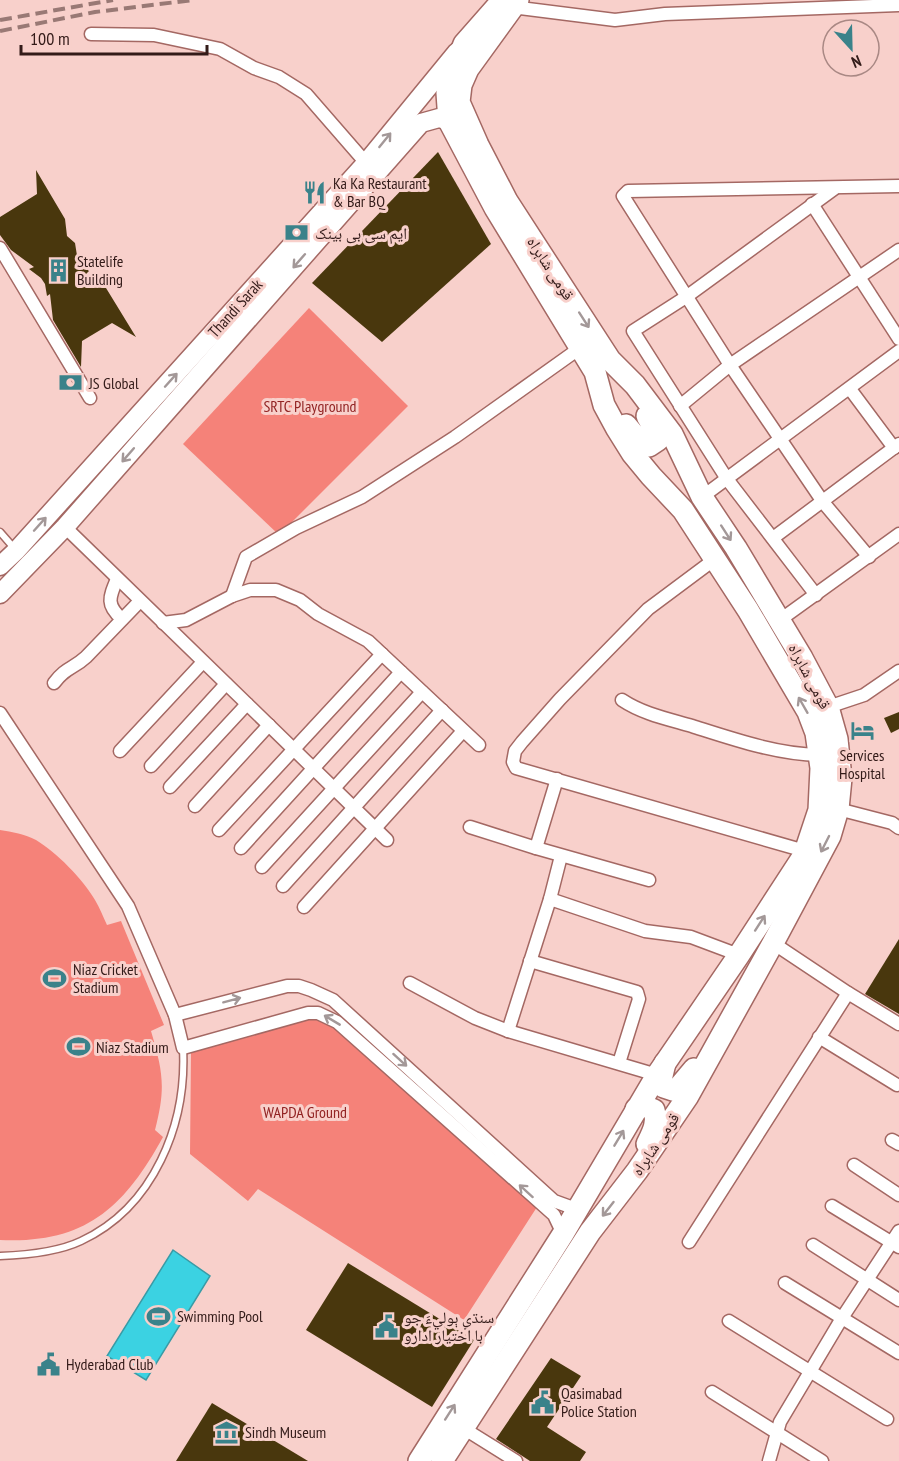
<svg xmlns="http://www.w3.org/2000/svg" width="899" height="1461" font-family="'PT Sans Narrow','Noto Naskh Arabic',sans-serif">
<rect width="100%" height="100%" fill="#f8d0cb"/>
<g fill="#f58279">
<polygon points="309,308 408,406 279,535 183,444"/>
<path d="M0,830C12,832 25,834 36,840C56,852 83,879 95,900C100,908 103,917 107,925L121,921L164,1025L151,1031C163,1072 166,1088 155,1130L163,1137C124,1208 85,1244 0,1240Z"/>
<polygon points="327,1010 537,1207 464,1320 258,1189 248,1201 190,1154 191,1052"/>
</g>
<polygon fill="#3bd2e2" stroke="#399ba6" stroke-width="1.5" points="173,1250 210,1276 146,1380 107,1356"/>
<g fill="#49370d">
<polygon points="438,152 491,244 382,342 312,283"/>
<polygon points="36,170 65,219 67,236 75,243 78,262 89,271 85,275 106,288 136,337 112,323 82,341 81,367 53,320 50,294 47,296 45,284 41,278 29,269 34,267 11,250 0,235 0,217 37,194"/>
<polygon points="899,712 899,729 891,733 884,718"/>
<polygon points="899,939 899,1014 865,994"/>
<polygon points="348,1263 474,1340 432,1407 306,1330"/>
<polygon points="551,1358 581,1376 547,1427 586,1452 580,1461 530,1461 496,1439"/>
<polygon points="212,1403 308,1461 176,1461"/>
</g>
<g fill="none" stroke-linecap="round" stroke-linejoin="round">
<defs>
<g id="service">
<polyline points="0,532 14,548"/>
<path d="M0,1256C26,1255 58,1252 81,1241C154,1207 187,1124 183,1048"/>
</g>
<g id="minor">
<polyline points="512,7 615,20 665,14 899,5"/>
<polyline points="91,34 154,35 220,49 254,68 279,77 306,94 366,163"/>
<polyline points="812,204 899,339"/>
<polyline points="0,248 90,398"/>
<polyline points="850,389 894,448"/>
<polyline points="680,406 730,365 899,250"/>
<polyline points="702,497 899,351"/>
<polyline points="65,527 387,840"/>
<polyline points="773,538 899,444"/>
<polyline points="869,557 823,502 730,365 623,196 628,191 899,186"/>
<polyline points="715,559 648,609 560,699 522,742 515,751 513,762 516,768 805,851"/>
<path d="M117,579C109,598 106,605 122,619"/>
<polyline points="816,595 727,479 633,331 686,297 834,189"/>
<polyline points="232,596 246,557 296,528 362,497 455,437 580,348"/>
<polyline points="780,620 899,534"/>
<polyline points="163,623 186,620 232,596 250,590 276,590 300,600 318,614 368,641 479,745"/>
<path d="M54,683C66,667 73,669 86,657L140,601"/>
<path d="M622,700C643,714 668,719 692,726C733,739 776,754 819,755"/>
<polyline points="828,707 864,695 899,671"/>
<polyline points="0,713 128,906 175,1015 183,1048 308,1013 318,1013 337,1022 554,1215 563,1234"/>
<polyline points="120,751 203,662"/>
<polyline points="151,766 226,684"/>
<polyline points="170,787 247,704"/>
<polyline points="195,806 269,725"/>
<polyline points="838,809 892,823 899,828"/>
<polyline points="470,827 536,848 649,880"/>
<polyline points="219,830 382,654"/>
<polyline points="241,848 401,672"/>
<polyline points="536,848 557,779"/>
<polyline points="262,867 422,692"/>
<polyline points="283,886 442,710"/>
<polyline points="550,899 645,931 691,937 739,955"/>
<polyline points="304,907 463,731"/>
<polyline points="773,943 848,993 899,1024"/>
<polyline points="530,961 637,992 639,999 619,1063"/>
<polyline points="410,983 475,1018 508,1031 657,1075"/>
<polyline points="175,1015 287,986 299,986 311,990 333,1000 554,1201 576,1209"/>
<polyline points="508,1031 550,899 561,856"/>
<polyline points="819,1037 897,1085"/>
<polyline points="892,1140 899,1144"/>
<polyline points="854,1165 899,1195"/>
<polyline points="832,1206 899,1247"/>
<polyline points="689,1242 848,993"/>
<polyline points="813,1245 899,1300"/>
<polyline points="785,1283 899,1353"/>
<polyline points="729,1321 887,1419"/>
<polyline points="712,1392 822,1461"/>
<polyline points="463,1428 516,1461"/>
<polyline points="769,1461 780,1422 842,1318 899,1231"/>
</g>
<g id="secondary">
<polyline points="0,566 16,551 366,163 457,52"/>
<polyline points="0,594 65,527 421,123 439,118 449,121"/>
</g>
<g id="trunk">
<polyline points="626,425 641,443 649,446 658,440 658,435 647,416"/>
<polyline points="665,1063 661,1080 664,1087 673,1090 678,1088 694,1069"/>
<path d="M636,1109L645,1106L654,1110C658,1123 653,1132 647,1144"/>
<polyline points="419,1461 563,1234 657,1075 739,955 804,855 819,810 821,768 816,733 808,712 748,610 683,510 651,476 632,453 617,429 604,405 595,372 495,208 449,121 447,93 453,72 464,44 500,3"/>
<polyline points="442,1461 590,1232 637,1171 688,1096 773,943 830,836 838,809 841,778 837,739 828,707 802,658 736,548 702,497 672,434 635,385 610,360 507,201 478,145 459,102 461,85 468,69 518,0"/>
</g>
</defs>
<use href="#service" stroke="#a46863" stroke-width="9"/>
<use href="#minor" stroke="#a46863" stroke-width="15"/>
<use href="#secondary" stroke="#a46863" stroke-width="21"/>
<use href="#trunk" stroke="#a46863" stroke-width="24"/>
<use href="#service" stroke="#fff" stroke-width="6"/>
<use href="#minor" stroke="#fff" stroke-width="12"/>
<use href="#secondary" stroke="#fff" stroke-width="18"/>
<use href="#trunk" stroke="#fff" stroke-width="21"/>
<g stroke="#997975" stroke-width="4" stroke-dasharray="12 6" stroke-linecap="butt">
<polyline points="0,20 113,0"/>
<polyline points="0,31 95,12 193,0"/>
</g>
</g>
<defs><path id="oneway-shaft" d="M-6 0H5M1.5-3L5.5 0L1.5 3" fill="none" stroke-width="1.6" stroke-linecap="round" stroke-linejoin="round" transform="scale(1.5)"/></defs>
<g stroke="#a39898">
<use href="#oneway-shaft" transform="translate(385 140) rotate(-51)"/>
<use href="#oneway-shaft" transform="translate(299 261) rotate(131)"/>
<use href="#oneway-shaft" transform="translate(584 320) rotate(57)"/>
<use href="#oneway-shaft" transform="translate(171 380) rotate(-48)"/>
<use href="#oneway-shaft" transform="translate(128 455) rotate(131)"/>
<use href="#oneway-shaft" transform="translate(40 524) rotate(-48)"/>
<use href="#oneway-shaft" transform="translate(726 533) rotate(57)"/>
<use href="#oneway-shaft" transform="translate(803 705) rotate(-120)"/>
<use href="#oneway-shaft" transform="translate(825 844) rotate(117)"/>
<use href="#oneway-shaft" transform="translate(760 923) rotate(-57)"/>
<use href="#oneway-shaft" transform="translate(232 1000) rotate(-15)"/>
<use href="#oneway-shaft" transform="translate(332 1020) rotate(-149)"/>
<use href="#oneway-shaft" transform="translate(400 1060) rotate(42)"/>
<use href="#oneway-shaft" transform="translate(619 1138) rotate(-59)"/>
<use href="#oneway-shaft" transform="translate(526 1191) rotate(-138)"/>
<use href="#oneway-shaft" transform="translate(608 1209) rotate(128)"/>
<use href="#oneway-shaft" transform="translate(450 1412) rotate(-57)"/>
</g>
<defs>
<symbol id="restaurant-bare" viewBox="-9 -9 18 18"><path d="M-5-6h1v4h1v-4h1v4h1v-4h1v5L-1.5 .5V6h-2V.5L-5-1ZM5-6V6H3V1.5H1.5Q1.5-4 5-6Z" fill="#3a828a" stroke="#f8d0cb" stroke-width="2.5" paint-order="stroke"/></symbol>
<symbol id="bank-bare" viewBox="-9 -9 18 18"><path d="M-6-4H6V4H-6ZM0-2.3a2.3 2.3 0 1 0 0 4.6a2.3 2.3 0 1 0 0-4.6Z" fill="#3a828a" stroke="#f8d0cb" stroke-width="2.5" paint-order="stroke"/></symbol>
<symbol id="building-bare" viewBox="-9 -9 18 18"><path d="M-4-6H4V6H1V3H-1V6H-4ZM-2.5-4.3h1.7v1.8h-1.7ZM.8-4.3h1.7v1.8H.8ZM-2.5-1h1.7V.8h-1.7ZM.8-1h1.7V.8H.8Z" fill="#3a828a" stroke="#f8d0cb" stroke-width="2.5" paint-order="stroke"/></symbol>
<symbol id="hotel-bare" viewBox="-9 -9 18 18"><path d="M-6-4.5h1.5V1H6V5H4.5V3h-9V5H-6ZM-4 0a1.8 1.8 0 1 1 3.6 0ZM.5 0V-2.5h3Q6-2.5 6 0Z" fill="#3a828a" stroke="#f8d0cb" stroke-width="2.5" paint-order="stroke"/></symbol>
<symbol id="stadium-bare" viewBox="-9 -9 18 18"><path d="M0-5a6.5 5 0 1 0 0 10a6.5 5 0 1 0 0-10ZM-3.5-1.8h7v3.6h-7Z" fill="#3a828a" stroke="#f8d0cb" stroke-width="2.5" paint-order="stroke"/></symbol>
<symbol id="civic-bare" viewBox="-9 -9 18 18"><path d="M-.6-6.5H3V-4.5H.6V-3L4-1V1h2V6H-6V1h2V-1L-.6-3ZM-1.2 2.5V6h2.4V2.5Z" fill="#3a828a" stroke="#f8d0cb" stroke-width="2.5" paint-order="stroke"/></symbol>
<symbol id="museum-bare" viewBox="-9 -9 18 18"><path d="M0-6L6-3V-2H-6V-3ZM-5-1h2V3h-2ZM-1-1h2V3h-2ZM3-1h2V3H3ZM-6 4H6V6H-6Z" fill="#3a828a" stroke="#f8d0cb" stroke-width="2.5" paint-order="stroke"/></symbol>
</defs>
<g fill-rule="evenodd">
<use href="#restaurant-bare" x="298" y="176" width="33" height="33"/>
<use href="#bank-bare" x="280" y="216" width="33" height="33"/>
<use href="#building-bare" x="42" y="254" width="33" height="33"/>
<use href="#bank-bare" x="54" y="366" width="33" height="33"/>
<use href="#hotel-bare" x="846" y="714" width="33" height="33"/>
<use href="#stadium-bare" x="38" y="962" width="33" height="33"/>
<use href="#stadium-bare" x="62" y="1030" width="33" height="33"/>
<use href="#stadium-bare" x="142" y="1300" width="33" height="33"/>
<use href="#civic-bare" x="370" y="1310" width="33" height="33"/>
<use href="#civic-bare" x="32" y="1348" width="33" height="33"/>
<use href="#civic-bare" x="526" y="1386" width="33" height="33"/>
<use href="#museum-bare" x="210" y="1416" width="33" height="33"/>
</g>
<g text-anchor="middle" stroke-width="6" stroke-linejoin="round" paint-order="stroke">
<g font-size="16" fill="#331b19" stroke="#f8d0cb" text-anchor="start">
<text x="333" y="189">Ka Ka Restaurant<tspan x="333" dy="18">&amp; Bar BQ</tspan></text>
<text x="315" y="239">ایم سی بی بینک</text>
<text x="77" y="267">Statelife<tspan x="77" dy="18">Building</tspan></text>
<text x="89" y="389">JS Global</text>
<text x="862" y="761" text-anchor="middle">Services<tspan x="862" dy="18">Hospital</tspan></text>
<text x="73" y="975">Niaz Cricket<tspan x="73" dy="18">Stadium</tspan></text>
<text x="96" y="1053">Niaz Stadium</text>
<text x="177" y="1322">Swimming Pool</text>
<text x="404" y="1323">سنڌي ٻوليءَ جو<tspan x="404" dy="18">با اختيار ادارو</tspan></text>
<text x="66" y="1370">Hyderabad Club</text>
<text x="561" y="1399">Qasimabad<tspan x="561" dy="18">Police Station</tspan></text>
<text x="245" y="1438">Sindh Museum</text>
</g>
<g font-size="16" fill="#331b19" stroke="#f8d0cb">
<text transform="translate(551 268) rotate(57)" y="6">قومی شاہراہ</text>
<text transform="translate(235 308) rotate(-48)" y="6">Thandi Sarak</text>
<text transform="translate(810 676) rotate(62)" y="6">قومی شاہراہ</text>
<text transform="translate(655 1144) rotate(-56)" y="6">قومی شاہراہ</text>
</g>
<g font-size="16" fill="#922323" stroke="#f8d0cb">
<text x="310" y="412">SRTC Playground</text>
<text x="305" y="1118">WAPDA Ground</text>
</g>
</g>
<g transform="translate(851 48) rotate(158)"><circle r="28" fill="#f8d0cb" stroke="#a98884" stroke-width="1.5"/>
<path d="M0-4.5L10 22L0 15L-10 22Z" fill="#3a828a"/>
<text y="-9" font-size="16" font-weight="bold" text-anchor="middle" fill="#331b19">N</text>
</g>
<path d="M21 45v9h186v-9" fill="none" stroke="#331b19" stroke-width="3"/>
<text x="30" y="45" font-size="18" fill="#331b19" stroke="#f8d0cb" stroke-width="4.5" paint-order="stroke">100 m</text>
</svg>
